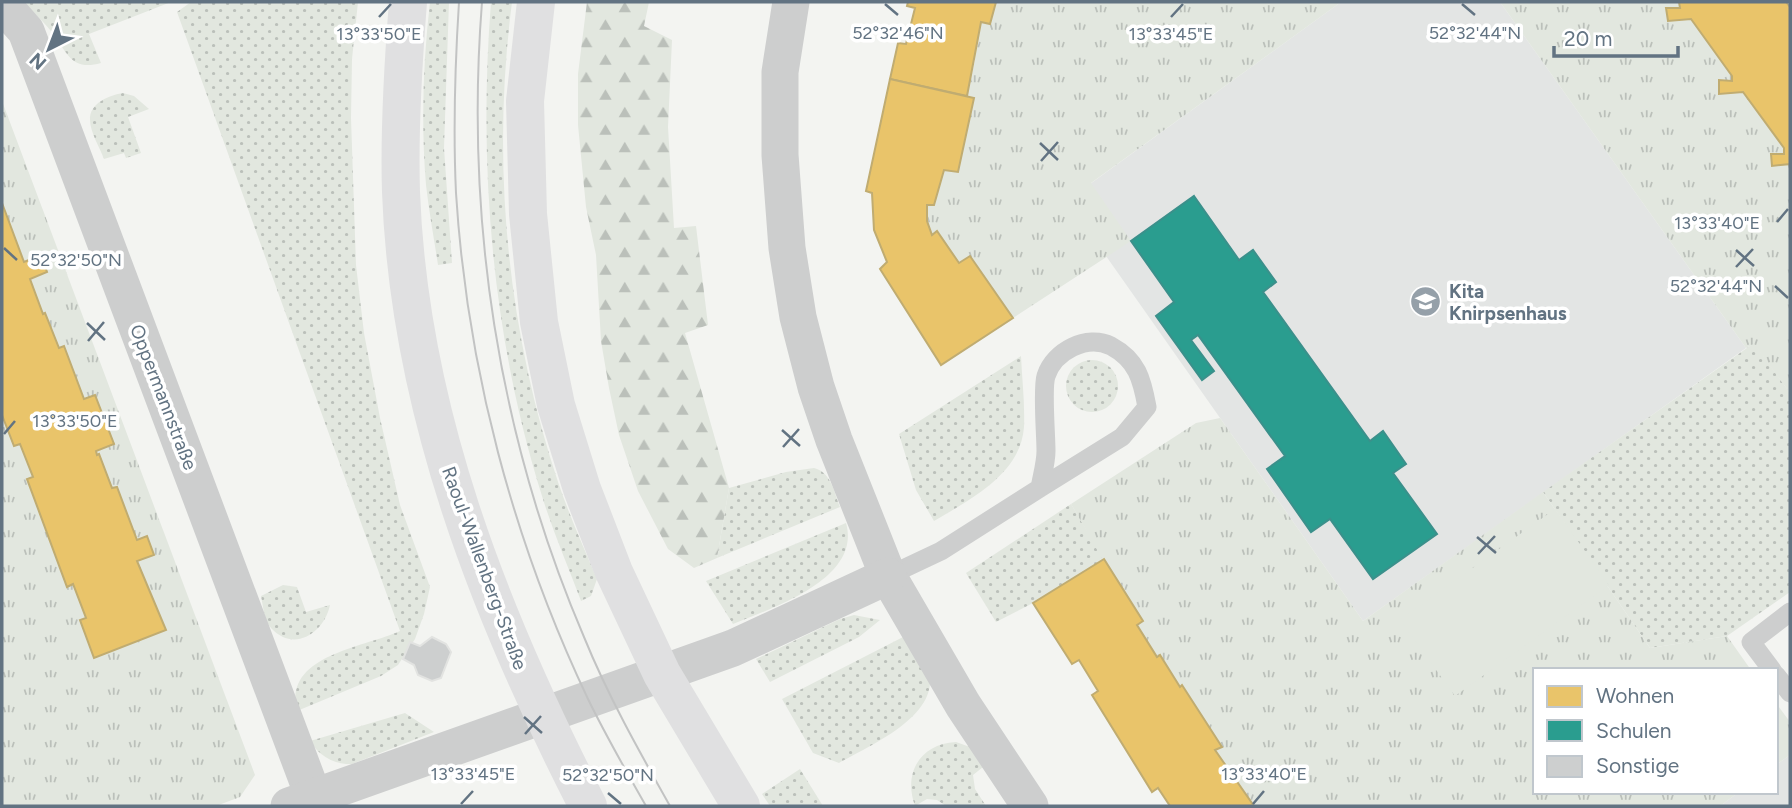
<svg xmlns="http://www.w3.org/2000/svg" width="1792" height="808" font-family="Figtree,sans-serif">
<defs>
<pattern id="grass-dots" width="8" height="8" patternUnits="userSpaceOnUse" patternTransform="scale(1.75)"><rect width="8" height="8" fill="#e2e7df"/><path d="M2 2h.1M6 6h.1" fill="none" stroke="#bbc0ba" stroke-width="1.8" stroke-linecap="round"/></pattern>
<pattern id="forest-firs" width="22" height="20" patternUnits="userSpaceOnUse" patternTransform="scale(1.75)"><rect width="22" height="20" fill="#e2e7df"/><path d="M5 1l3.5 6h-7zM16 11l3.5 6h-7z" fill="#bbc0ba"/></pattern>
<pattern id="park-tufts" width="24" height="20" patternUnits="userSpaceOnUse" patternTransform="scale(1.75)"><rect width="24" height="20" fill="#e2e7df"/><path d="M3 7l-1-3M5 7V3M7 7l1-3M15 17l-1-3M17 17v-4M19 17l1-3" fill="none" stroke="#bbc0ba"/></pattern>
</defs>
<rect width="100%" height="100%" fill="#f3f4f1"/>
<g fill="#e3e5e4">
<polygon points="1341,2 1500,2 1746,348 1363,621 1106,256 1130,241 1090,184"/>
<polygon points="1790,755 1790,806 1720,806 1739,792 1776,792 1776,765"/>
</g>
<g fill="url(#grass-dots)">
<path d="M22,2H171L89,34L101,63C73,71 68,55 54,35C45,23 33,11 22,2Z"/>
<path d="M191,2H358L352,59L351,118L356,265L364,333L380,418L400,505L430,587L424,614L415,639L398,665L381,676L297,711C283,655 363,648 400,631L177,12Z"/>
<path d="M430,2H449L444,148L452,263L438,265C434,238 429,212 426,185C421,124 423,62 430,2Z"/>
<path d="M491,2H512C491,164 507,330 559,485C570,517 584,548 597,579L591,596L581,601C568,566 553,532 542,496C492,337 478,167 491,2Z"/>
<path d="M123,93L134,96L149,109L128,117L141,153L126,158L124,153L104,159C100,148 90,132 90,120C89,103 110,95 123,93Z"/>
<polygon points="1754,343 1790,393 1790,592 1727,636 1650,648 1543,492"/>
<path d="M1021,356C1022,379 1025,403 1024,427C1021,474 969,500 934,521L916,490L899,434Z"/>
<circle cx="1092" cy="386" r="26"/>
<path d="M814,468C831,472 834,492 840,507L717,558L729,488L786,472Z"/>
<polygon points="1071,504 1104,559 1033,603 996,622 966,573"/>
<path d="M846,523C862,579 772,608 733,624L706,581Z"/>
<path d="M283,585L297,587L306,612L330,605C324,633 294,653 271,628C264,621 263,605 261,596Z"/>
<polygon points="854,615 880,620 859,637 770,682 756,659 840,619"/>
<path d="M905,636C912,646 926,661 929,672C940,716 869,746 839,763L813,753L782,699Z"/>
<path d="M405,713L434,732L352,764C335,765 319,756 310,741Z"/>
<path d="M956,742L970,747L988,763L973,775L975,789L986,806H946L937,800L927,799L915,806C903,773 920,744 956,742Z"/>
<polygon points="800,769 823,806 770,806 762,794"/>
</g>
<polygon fill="url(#forest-firs)" points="587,2 649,2 644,26 672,40 668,127 674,228 696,226 708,325 685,333 729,488 717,558 694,568 668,549 638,491 619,435 609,388 601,341 596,255 586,207 578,125 578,74"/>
<g fill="url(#park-tufts)">
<polygon points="996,2 1341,2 1091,183 1131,241 1013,318 970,256 959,263 936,232 932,235 927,221 927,205 934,205 944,170 958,172 967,96 975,60 972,59 981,22 990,24"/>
<polygon points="1500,2 1679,2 1680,8 1667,8 1668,21 1691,19 1732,76 1732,81 1719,80 1720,94 1743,92 1784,148 1784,154 1771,154 1772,166 1790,164 1790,393 1754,344 1746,348"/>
<polygon points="2,101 255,775 240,797 216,806 2,806"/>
<path d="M1220,418L1363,621L1543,492L1650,648L1727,636L1751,670H1535V792H1739L1720,806H1254L1215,750L1221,746L1183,686L1180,687L1160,656L1157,657C1126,607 1101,554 1071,504L1196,423Z"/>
<polygon points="1776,703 1790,722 1790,755 1776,765"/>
</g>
<polygon fill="#e2e7df" points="1555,509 1609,585 1455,696 1400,620"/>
<g fill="#e9c46a" stroke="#c0ac71" stroke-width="2">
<polygon points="908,2 996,2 990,24 981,22 967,96 890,79 898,43 906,44 915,8 907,6"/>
<polygon points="1679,2 1786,2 1790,7 1790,164 1772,166 1771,154 1784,154 1784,148 1743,92 1719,94 1719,80 1732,81 1732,76 1691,19 1668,21 1666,8 1680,8"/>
<polygon points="890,79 974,98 958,172 944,170 934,205 927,205 927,221 932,235 937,231 959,263 970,256 1013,318 941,365 880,269 887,262 874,230 872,193 866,191"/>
<polygon points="2,203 24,262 41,255 47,272 30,279 43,314 45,313 59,348 64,346 84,399 95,395 114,444 96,451 97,455 99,454 112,488 117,487 137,540 147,536 154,555 137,561 166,630 94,658 80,620 86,618 73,584 67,587 27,479 33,477 20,444 14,446 2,415"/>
<polygon points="1104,559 1143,621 1137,625 1157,657 1160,655 1180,687 1182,685 1222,747 1215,750 1254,806 1170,806 1158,788 1152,792 1092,695 1098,691 1079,660 1072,664 1033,603"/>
</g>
<polygon fill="#2a9d8f" stroke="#3b908b" stroke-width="2" points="1194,196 1239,260 1253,250 1276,282 1263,292 1370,441 1383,431 1406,464 1393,473 1437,534 1373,579 1330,519 1311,532 1290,502 1267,469 1285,456 1198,335 1191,340 1214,371 1202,380 1156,316 1174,302 1131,241"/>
<polygon fill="#cdcfcf" stroke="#e2e3e1" stroke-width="2" points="432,637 446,644 451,652 441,678 432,681 418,675 414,665 403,659 410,642 420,646"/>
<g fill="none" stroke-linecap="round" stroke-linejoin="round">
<g stroke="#cdcece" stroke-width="19">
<path d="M888,576L941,551L1040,488C1042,476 1046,463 1046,451C1046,435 1042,388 1046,376C1054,351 1087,334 1111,346C1137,360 1142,379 1147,407L1122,437L1040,488"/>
<polyline points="1772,670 1751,642 1790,612"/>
<polyline points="1776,675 1790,693"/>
</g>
<g stroke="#cdcece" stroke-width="37">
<polyline points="791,2 780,72 780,155 787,248 798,317 816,387 834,440 888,576 963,705 1030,806"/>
<polyline points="2,4 26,31 317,806"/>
<polyline points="289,806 733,648 888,576"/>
</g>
<g stroke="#e0e0e1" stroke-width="38">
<path d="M408,2C403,65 399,129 401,192C409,410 490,615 588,806"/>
<polyline points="536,2 525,101 528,214 539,322 556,405 582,489 614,572 662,674 741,806"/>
</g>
<g stroke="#c2c3c3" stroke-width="2">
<path d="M459,2C455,65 453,129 456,193C467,368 513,541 588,699C606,736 626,771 646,806"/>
<path d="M482,2C465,219 498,436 584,637C608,696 639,751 670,806"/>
</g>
</g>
<path fill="none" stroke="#627382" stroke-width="2.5" d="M885,4L898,15M1462,4L1475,15M379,17L391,4M1171,17L1183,4M1040,143L1058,160M1041,161L1058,142M1777,222L1788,209M4,248L17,260M1736,250L1754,266M1736,267L1753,249M1775,286L1788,298M87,323L105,340M88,341L104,322M782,430L800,446M4,434L15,421M783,447L799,429M1477,537L1496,553M1478,554L1495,536M524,717L542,733M525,734L541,716M608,793L621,804M461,804L473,791M1253,804L1264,791"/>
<defs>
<symbol id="school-disc" viewBox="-11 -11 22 22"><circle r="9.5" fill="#95a0a9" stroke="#fff"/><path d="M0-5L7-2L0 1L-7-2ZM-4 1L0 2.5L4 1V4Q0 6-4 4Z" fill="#fff"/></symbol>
</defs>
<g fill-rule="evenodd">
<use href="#school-disc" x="1408" y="284" width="35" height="35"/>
</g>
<g text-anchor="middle" stroke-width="7" stroke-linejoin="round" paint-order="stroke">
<g font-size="19" font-weight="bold" fill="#627382" stroke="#fff" text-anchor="start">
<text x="1449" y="298">Kita<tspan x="1449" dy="22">Knirpsenhaus</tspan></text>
</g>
<g font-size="19" fill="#627382" stroke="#fff">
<text transform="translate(164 397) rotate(69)" y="7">Oppermannstraße</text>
<text transform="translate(485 568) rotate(70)" y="7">Raoul-Wallenberg-Straße</text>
</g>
</g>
<g font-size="18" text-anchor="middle" fill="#627382" stroke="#fff" stroke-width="7" stroke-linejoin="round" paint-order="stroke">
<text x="898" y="39">52°32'46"N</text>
<text x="1475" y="39">52°32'44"N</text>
<text x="379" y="40">13°33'50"E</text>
<text x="1171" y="40">13°33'45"E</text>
<text x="1717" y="229">13°33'40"E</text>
<text x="76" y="266">52°32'50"N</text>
<text x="1716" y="292">52°32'44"N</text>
<text x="75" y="427">13°33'50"E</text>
<text x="473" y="780">13°33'45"E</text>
<text x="1264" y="780">13°33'40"E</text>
<text x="608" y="781">52°32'50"N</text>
</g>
<rect width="1792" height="808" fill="none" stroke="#627382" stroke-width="7"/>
<rect x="1533" y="668" width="245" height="126" fill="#ffffff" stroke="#c0c7cd" stroke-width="2"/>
<rect x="1547" y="686" width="35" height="21" fill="#e9c46a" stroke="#c0c7cd" stroke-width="2"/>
<text x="1596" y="703" font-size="21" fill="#627382">Wohnen</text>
<rect x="1547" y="720" width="35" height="21" fill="#2a9d8f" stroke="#c0c7cd" stroke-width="2"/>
<text x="1596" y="738" font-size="21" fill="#627382">Schulen</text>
<rect x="1547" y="756" width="35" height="21" fill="#cdcfcf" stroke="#c0c7cd" stroke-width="2"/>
<text x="1596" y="773" font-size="21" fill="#627382">Sonstige</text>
<g transform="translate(49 49) rotate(222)" stroke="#ffffff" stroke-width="5" paint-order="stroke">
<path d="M0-5L12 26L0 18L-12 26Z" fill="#627382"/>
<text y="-10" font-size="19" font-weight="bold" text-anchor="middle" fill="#627382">N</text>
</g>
<path d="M1554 46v10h124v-10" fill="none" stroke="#627382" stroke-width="3.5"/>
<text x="1564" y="46" font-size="21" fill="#627382" stroke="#ffffff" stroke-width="5" paint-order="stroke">20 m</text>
</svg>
